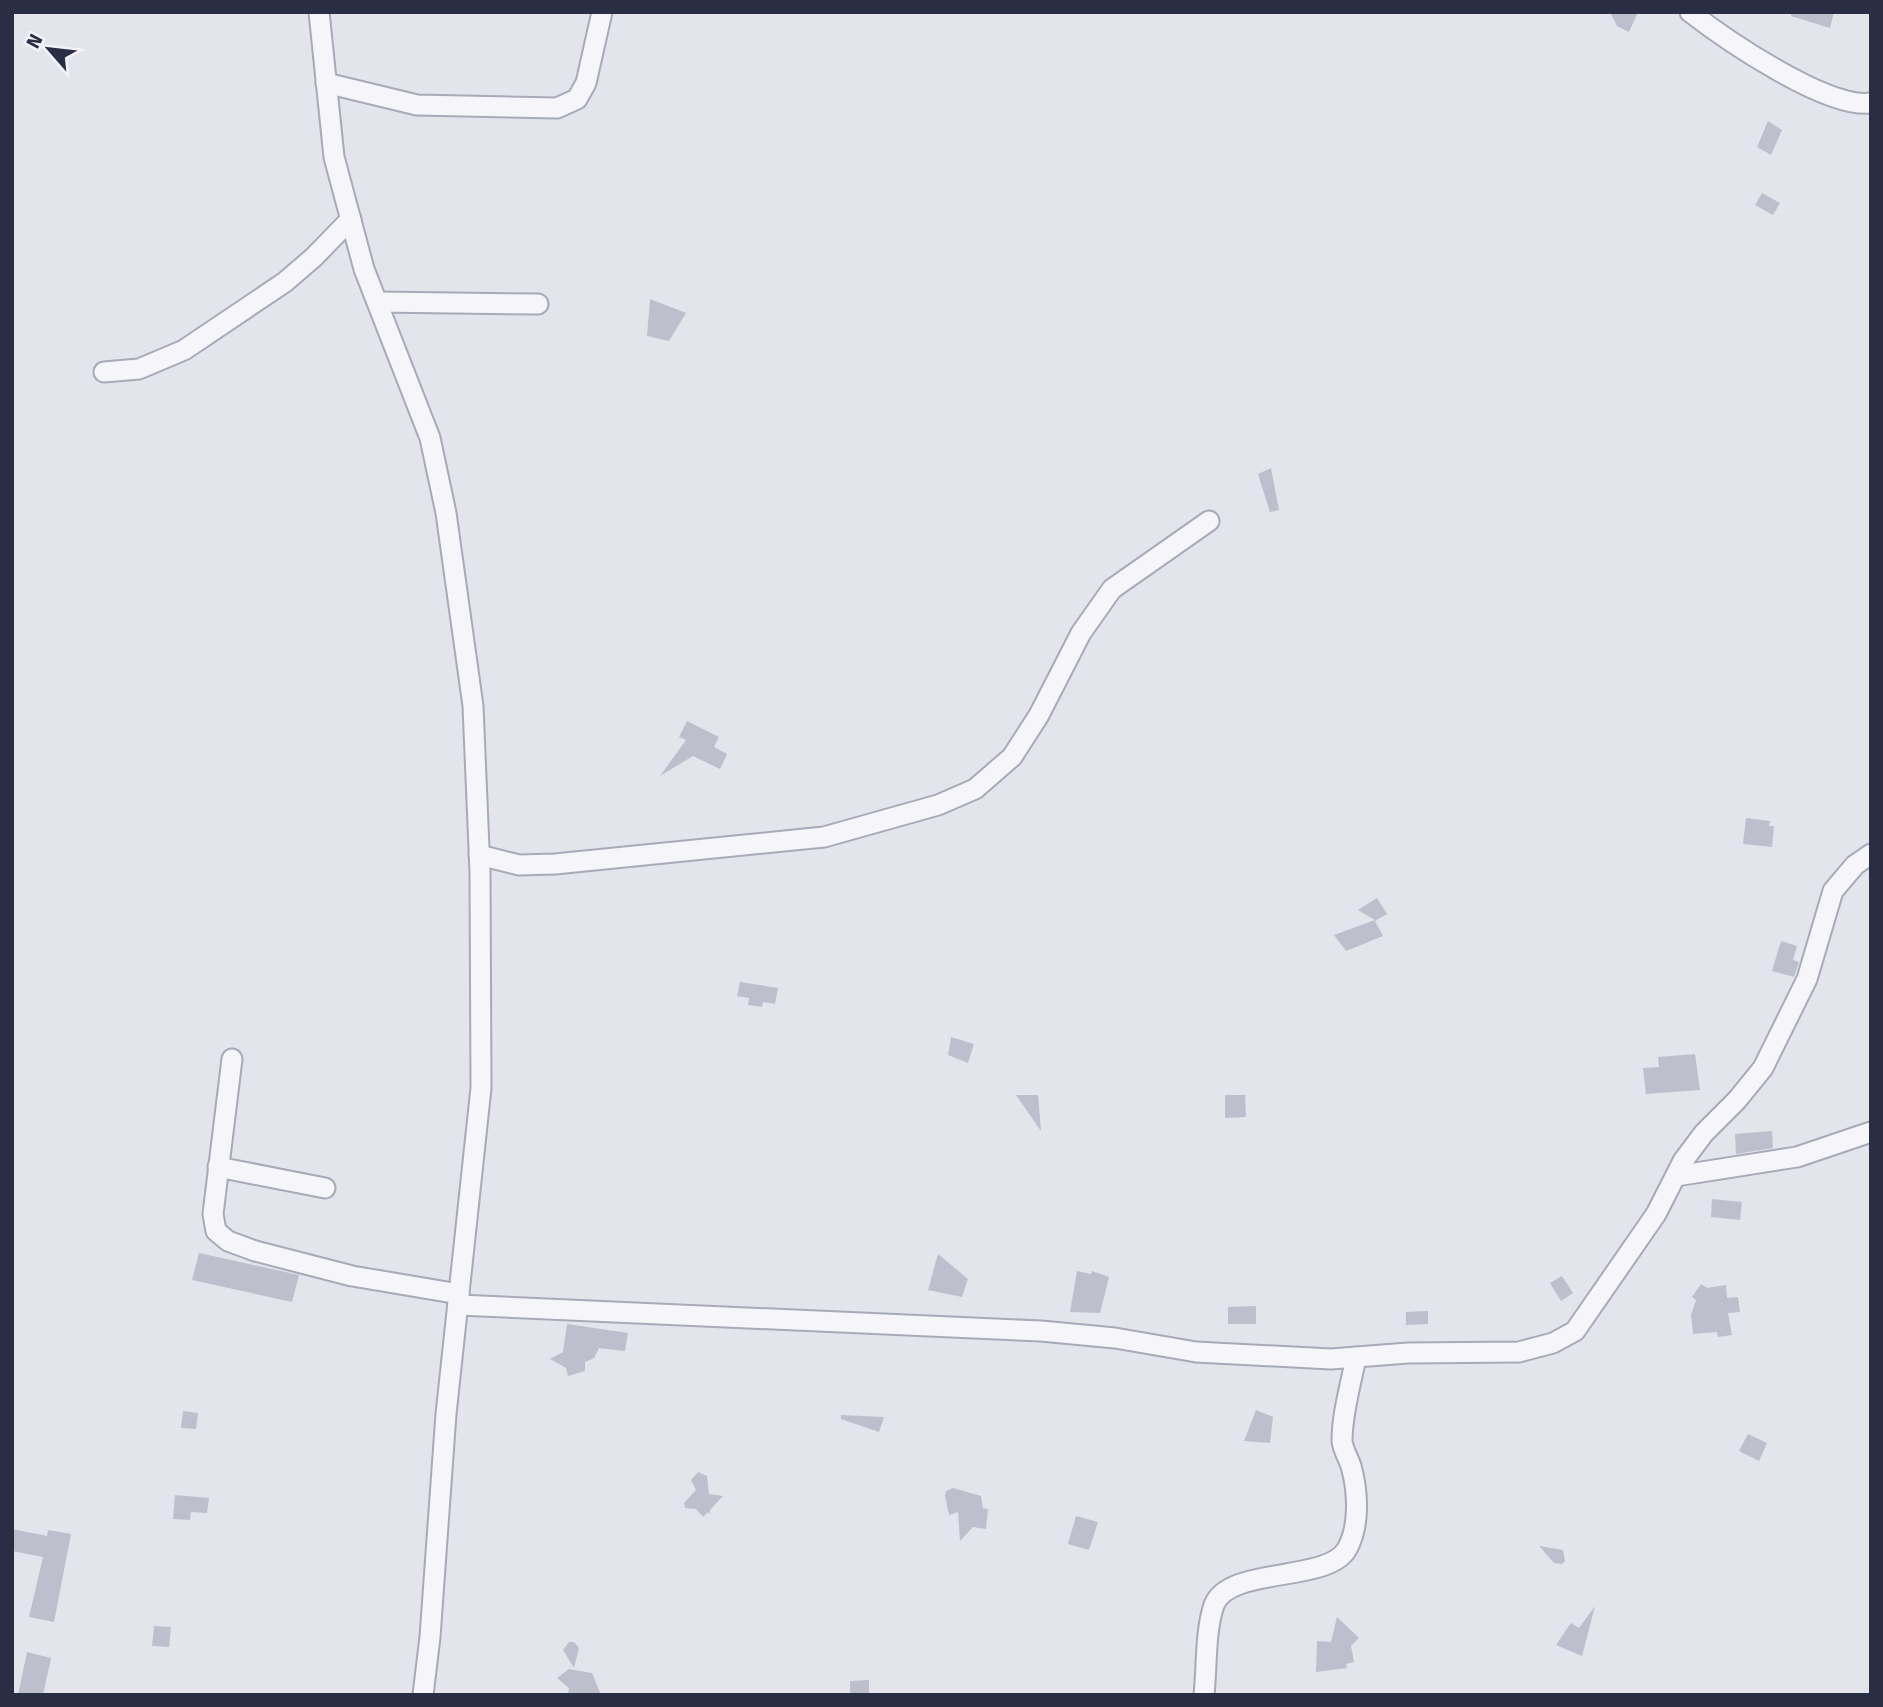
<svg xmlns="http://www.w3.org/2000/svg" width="1883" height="1707" font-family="'Fira Sans',sans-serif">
<rect width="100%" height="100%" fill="#e3e4ec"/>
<g fill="#bdbfcc">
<polygon points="1610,12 1638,12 1629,32 1617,26"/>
<polygon points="1791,12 1834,12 1830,28 1791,16"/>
<polygon points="1768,121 1782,130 1771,155 1757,147"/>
<polygon points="1762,193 1780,203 1773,215 1755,205"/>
<polygon points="650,299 686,313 669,341 647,336"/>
<polygon points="1271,468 1279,510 1270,512 1258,474"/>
<polygon points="687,721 719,737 714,747 727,754 720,769 693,756 660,776 686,740 679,737"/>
<polygon points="1746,818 1770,821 1769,826 1774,826 1772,847 1743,844"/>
<polygon points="1377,898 1387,914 1375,921 1383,936 1346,951 1334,935 1375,920 1358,910"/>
<polygon points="1781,941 1797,946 1793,960 1799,962 1794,977 1772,971"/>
<polygon points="740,982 778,988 775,1004 763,1002 762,1007 748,1005 749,998 737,996"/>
<polygon points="951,1037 974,1044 968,1063 948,1055"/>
<polygon points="1695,1054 1700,1090 1646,1094 1643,1068 1659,1067 1658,1057"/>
<polygon points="1016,1095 1038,1095 1041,1131"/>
<polygon points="1225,1095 1245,1095 1246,1117 1225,1118"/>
<polygon points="1772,1131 1773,1148 1736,1154 1735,1134"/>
<polygon points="1712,1199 1742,1202 1740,1220 1711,1217"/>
<polygon points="199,1253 299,1275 292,1302 192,1280"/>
<polygon points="938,1254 968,1279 962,1297 928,1290"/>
<polygon points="1077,1271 1091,1274 1092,1271 1109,1277 1100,1313 1070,1312"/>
<polygon points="1562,1276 1573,1293 1561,1301 1550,1283"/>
<polygon points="1701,1284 1707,1288 1726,1285 1727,1298 1738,1297 1740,1312 1728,1313 1732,1335 1718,1337 1717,1332 1693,1334 1691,1315 1696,1300 1692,1297"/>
<polygon points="1256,1306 1256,1324 1228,1324 1228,1307"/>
<polygon points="1428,1311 1428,1324 1406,1325 1406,1312"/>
<polygon points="567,1324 628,1333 625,1351 599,1348 594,1358 585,1362 585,1371 568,1376 566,1368 550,1359 563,1352"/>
<polygon points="1256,1410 1273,1417 1270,1443 1244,1441"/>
<polygon points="183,1411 198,1413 196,1429 181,1428"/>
<polygon points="841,1415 884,1417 879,1432 841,1419"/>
<polygon points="1748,1434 1767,1443 1759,1461 1739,1451"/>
<polygon points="698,1472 707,1476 709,1494 723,1496 710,1510 710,1514 708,1512 703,1517 696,1509 685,1508 684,1503 696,1490 691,1480"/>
<polygon points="953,1488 981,1496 983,1508 988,1509 986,1529 973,1527 960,1541 958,1512 949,1515 945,1496 946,1491"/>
<polygon points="175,1495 209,1498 207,1513 191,1512 190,1520 173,1519"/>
<polygon points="1076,1516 1098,1522 1089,1550 1068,1544"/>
<polygon points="12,1529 47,1536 48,1530 71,1534 54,1622 29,1617 43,1557 12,1551"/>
<polygon points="1539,1546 1563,1550 1565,1561 1562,1564 1554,1563"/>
<polygon points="1595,1606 1582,1656 1556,1645 1571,1623 1579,1628"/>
<polygon points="1337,1617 1359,1638 1351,1646 1354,1662 1346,1664 1347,1668 1316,1672 1317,1641 1331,1642"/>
<polygon points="154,1626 171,1627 169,1647 152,1646"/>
<polygon points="569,1642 574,1642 579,1648 574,1668 563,1650"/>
<polygon points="27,1652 51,1658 43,1695 18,1695"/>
<polygon points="569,1669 592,1673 601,1695 568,1695 569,1688 557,1678"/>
<polygon points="869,1680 869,1695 850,1695 850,1681"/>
</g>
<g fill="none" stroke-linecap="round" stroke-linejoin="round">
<defs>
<g id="minor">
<polyline points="319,12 334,157 364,269 430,438 446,513 473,706 480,872 481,1088 446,1414 430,1637 423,1695"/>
<path d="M1690,12C1726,40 1827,109 1871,103"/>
<polyline points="326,83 417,105 557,108 577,99 586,83 602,12"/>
<polyline points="377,302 538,304"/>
<polyline points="104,372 139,369 184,350 285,282 314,257 351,219"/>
<polyline points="479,855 519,865 555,864 824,837 938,805 975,789 1012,757 1039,715 1081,633 1112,589 1209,521"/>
<polyline points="232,1059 213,1214 216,1231 228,1241 255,1251 352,1276 459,1294"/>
<polyline points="218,1167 325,1188"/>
<polyline points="1676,1176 1797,1157 1871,1132"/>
<polyline points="458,1305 1041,1331 1115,1338 1196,1352 1331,1359 1408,1353 1519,1352 1553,1343 1575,1331 1656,1214 1683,1161 1704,1133 1737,1100 1763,1068 1807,979 1833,891 1855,865 1871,854"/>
<path d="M1204,1695C1207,1666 1205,1632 1214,1605C1229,1566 1328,1583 1347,1549C1360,1526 1358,1491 1351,1466C1348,1457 1343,1450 1342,1441C1342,1413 1351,1384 1356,1357"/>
</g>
</defs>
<use href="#minor" stroke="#a7aab7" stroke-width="23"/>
<use href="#minor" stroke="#f6f6fa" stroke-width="19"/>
</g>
<rect width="1883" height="1707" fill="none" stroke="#292e45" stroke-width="28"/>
<g transform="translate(49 49) rotate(298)" stroke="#f3f4f9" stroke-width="5" paint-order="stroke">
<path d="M0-5L12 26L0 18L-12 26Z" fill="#292e45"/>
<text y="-10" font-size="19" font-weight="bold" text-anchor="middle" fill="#292e45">N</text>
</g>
</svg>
